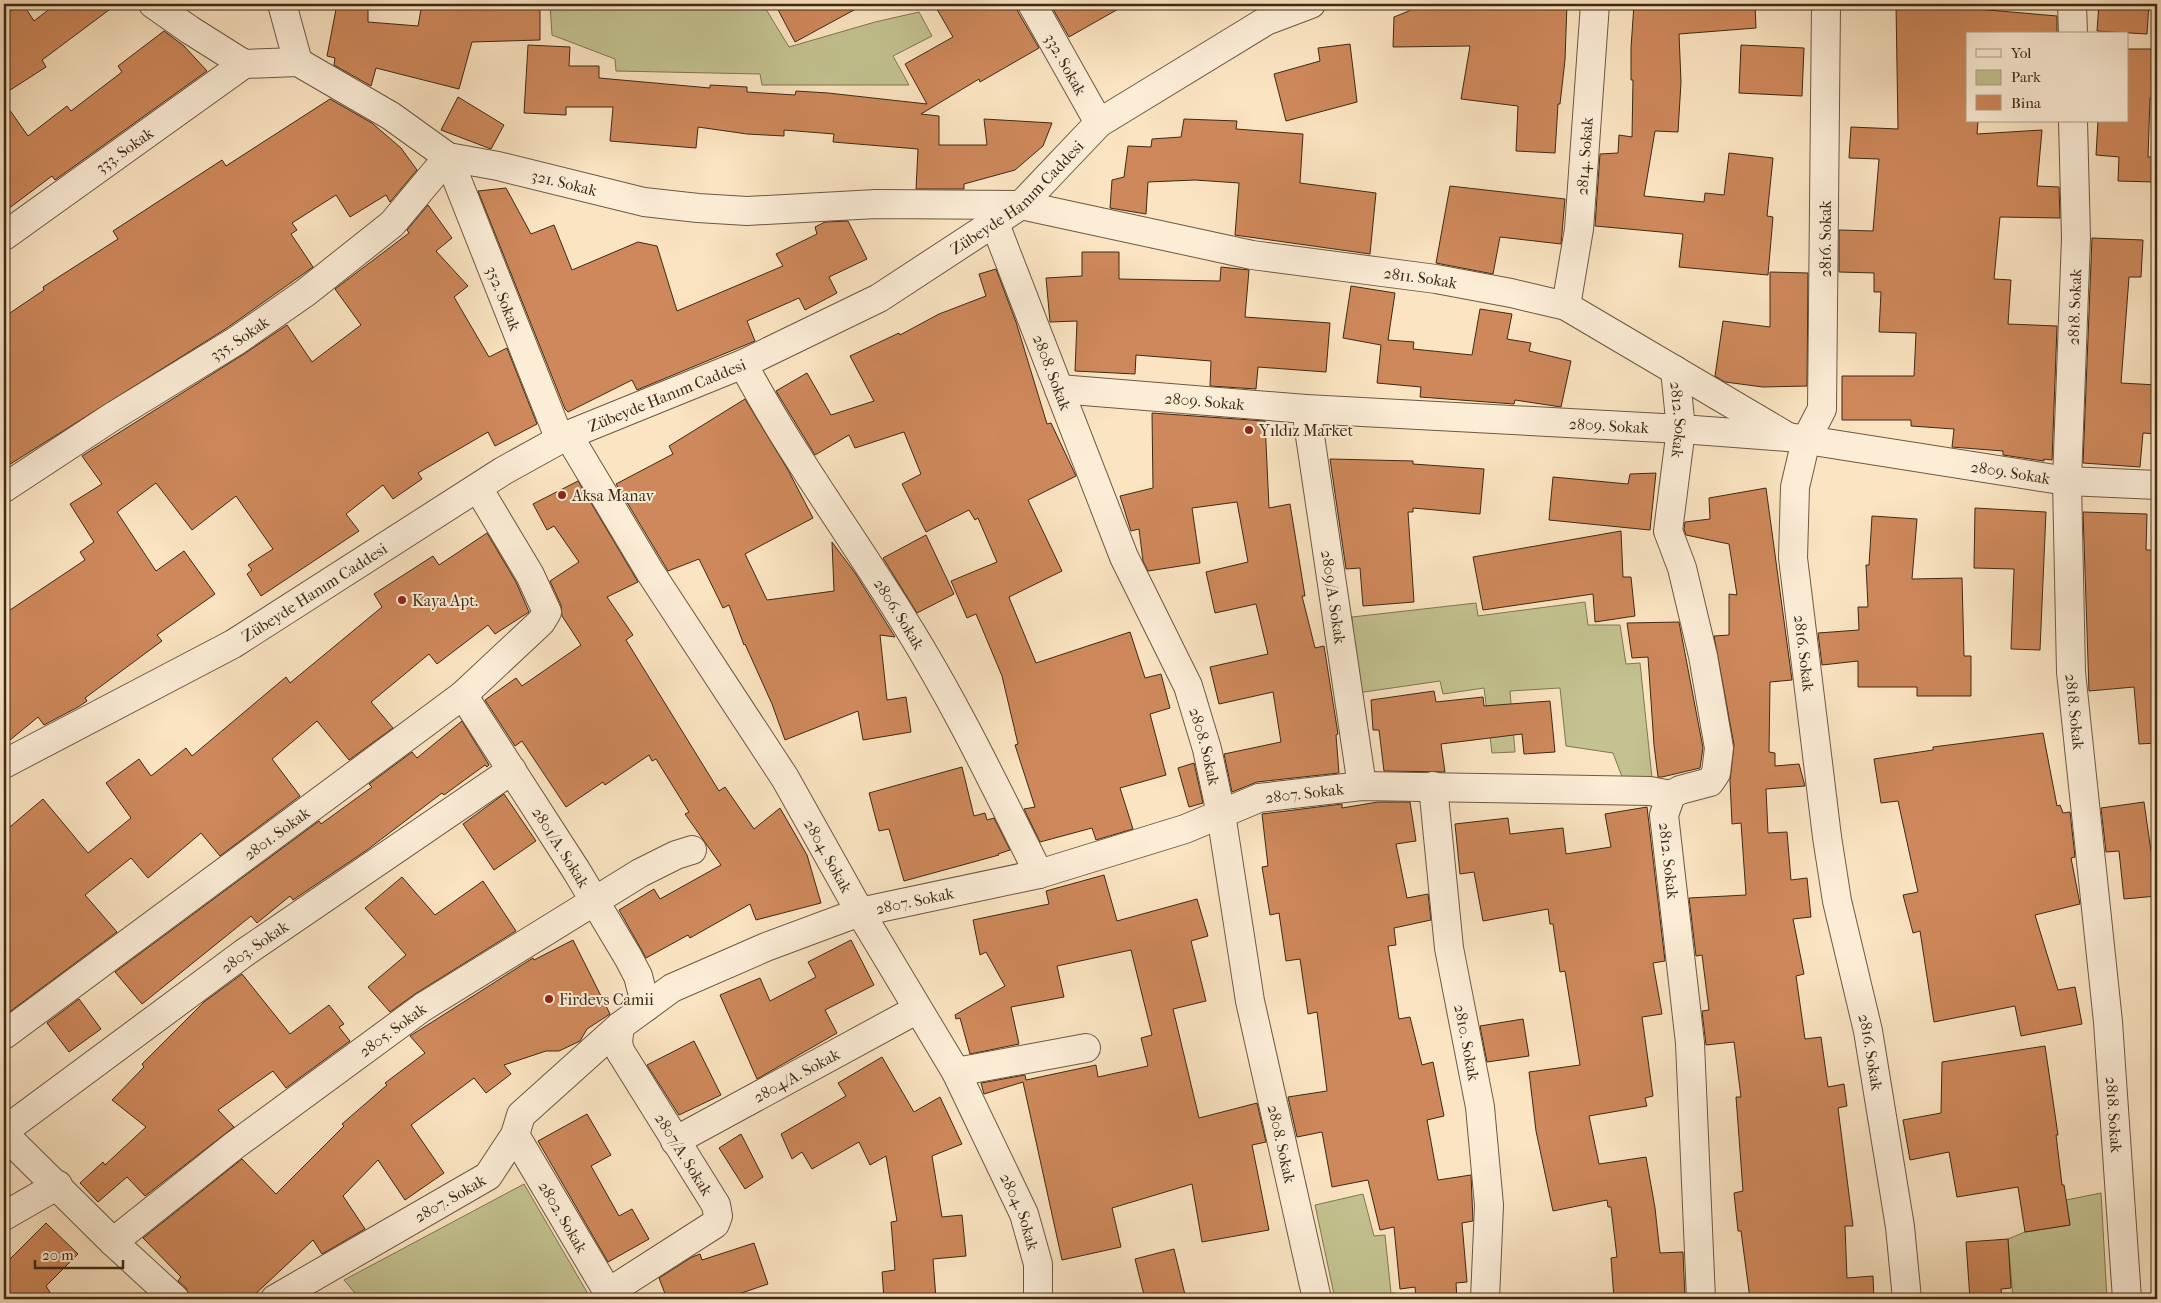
<svg xmlns="http://www.w3.org/2000/svg" width="2161" height="1303" font-family="'IM FELL French Canon',serif">
<rect width="100%" height="100%" fill="#fbe4c2"/>
<filter id="stains"><feTurbulence type="fractalNoise" baseFrequency=".004" numOctaves="4"/><feColorMatrix values="0 0 0 0 .2 0 0 0 0 .09 0 0 0 0 .02 0 0 0 .5 -.17"/></filter>
<radialGradient id="worn" r=".72"><stop offset=".6" stop-color="#630" stop-opacity="0"/><stop offset="1" stop-color="#630" stop-opacity=".3"/></radialGradient>
<g fill="#c3c290" stroke="#807652">
<polygon points="550,4 766,4 764,6 789,47 875,22 919,12 932,36 893,56 909,85 762,85 760,74 616,71 615,59 552,35"/>
<polygon points="1585,602 1588,625 1620,625 1626,664 1640,663 1652,778 1624,782 1613,753 1566,746 1560,688 1510,691 1515,752 1492,753 1484,688 1443,694 1440,681 1357,693 1352,617 1476,603 1478,616"/>
<polygon points="524,1184 591,1299 360,1299 344,1280"/>
<polygon points="2101,1193 2107,1299 2013,1299 2008,1239 2025,1232 2070,1225 2066,1200"/>
<polygon points="1363,1194 1374,1236 1385,1235 1391,1293 1407,1294 1407,1299 1335,1299 1315,1205"/>
</g>
<g fill="#ce885b" stroke="#3e2914">
<polygon points="4,4 23,4 34,21 56,4 117,4 42,60 46,67 4,94"/>
<polygon points="337,4 368,4 368,22 418,26 422,4 469,4 469,6 540,4 540,40 472,42 459,89 376,68 371,86 334,65 335,58 327,56"/>
<polygon points="775,4 865,4 795,42"/>
<polygon points="934,4 1016,4 1018,12 1039,48 980,82 979,79 921,114 939,116 939,145 987,145 984,119 1052,123 1043,146 1015,170 964,184 964,189 916,189 918,149 833,142 834,134 784,130 784,136 747,134 698,127 696,148 610,141 613,107 566,107 566,115 524,113 528,45 570,47 569,66 599,66 599,78 710,88 710,85 747,87 747,92 795,95 796,91 828,93 927,104 905,64 953,37"/>
<polygon points="1050,4 1127,4 1069,37"/>
<polygon points="1416,4 1567,4 1565,60 1560,104 1558,104 1555,153 1516,151 1518,106 1461,99 1470,46 1393,47 1394,17 1409,11"/>
<polygon points="1634,4 1755,4 1756,28 1679,34 1681,82 1678,132 1655,131 1644,196 1704,202 1705,193 1724,195 1729,153 1773,158 1767,216 1773,217 1768,275 1679,267 1683,234 1595,226 1600,154 1618,153 1619,135 1632,137 1633,80 1631,80 1631,48"/>
<polygon points="1896,4 1942,4 1942,6 2057,16 2057,34 1967,34 1967,121 1978,121 1977,134 2042,130 2037,186 2059,187 2060,218 2000,217 1994,279 2011,280 2008,324 2057,326 2052,460 2044,459 2044,461 2003,455 2003,451 1952,447 1954,429 1911,426 1911,420 1842,420 1842,376 1914,376 1916,333 1879,332 1881,292 1874,292 1874,273 1839,272 1839,230 1873,231 1879,159 1849,158 1851,127 1898,129"/>
<polygon points="2099,4 2149,4 2147,34 2097,31"/>
<polygon points="164,31 184,46 207,71 55,180 52,176 4,212 4,102 28,136 67,106 71,111 122,72 118,66"/>
<polygon points="1350,44 1357,102 1286,121 1274,74 1320,61 1318,48"/>
<polygon points="1741,45 1804,48 1802,96 1739,93"/>
<polygon points="2127,49 2157,49 2157,98 2150,98 2148,157 2155,157 2154,182 2118,181 2119,157 2096,155 2098,121 2127,121"/>
<polygon points="458,97 504,125 491,149 441,130"/>
<polygon points="330,99 372,123 401,148 417,170 390,202 386,195 350,217 336,195 292,223 297,230 291,234 313,267 227,328 4,468 4,317 44,290 43,287 118,239 113,231 222,160 226,166"/>
<polygon points="1184,119 1237,121 1236,129 1303,134 1300,183 1376,193 1370,254 1235,235 1239,183 1195,180 1148,182 1146,214 1110,208 1112,180 1124,177 1128,146 1151,147 1152,139 1181,137"/>
<polygon points="1450,186 1565,199 1561,244 1500,237 1493,274 1436,263"/>
<polygon points="506,188 531,234 554,225 572,270 638,242 657,246 677,311 783,266 776,254 817,234 815,227 825,222 848,221 867,259 829,277 837,293 805,310 799,298 747,321 755,341 637,390 632,380 568,412 565,409 478,191"/>
<polygon points="428,205 452,238 436,251 468,286 454,297 489,357 507,348 537,424 495,446 488,432 418,473 422,479 393,499 383,485 346,514 359,531 261,596 247,574 252,570 248,565 273,549 236,496 192,530 156,483 117,512 156,571 184,551 215,594 157,635 162,641 85,698 87,701 78,707 44,725 38,717 4,745 4,614 85,560 80,552 94,542 70,504 102,484 82,456 244,354 287,325 312,362 361,325 335,289 409,233 407,230"/>
<polygon points="2092,238 2143,240 2141,277 2129,277 2121,383 2157,385 2157,434 2143,433 2140,467 2083,463"/>
<polygon points="1082,252 1119,252 1119,279 1220,281 1221,267 1249,270 1245,317 1330,323 1326,372 1258,367 1256,389 1210,386 1211,361 1136,355 1135,374 1075,371 1077,321 1050,322 1046,278 1082,276"/>
<polygon points="996,269 1016,322 1047,424 1051,423 1076,476 1028,500 1062,571 1009,597 1010,600 1036,663 1130,632 1145,678 1161,674 1170,708 1150,714 1166,775 1120,788 1133,829 1096,840 1092,828 1040,842 1024,809 1035,807 1015,745 1018,744 1002,676 976,614 967,618 951,581 997,562 978,518 975,520 969,510 926,532 902,484 921,474 904,432 855,448 849,435 815,455 776,391 807,373 831,415 874,401 850,356 899,333 900,335 939,314 986,296 979,274"/>
<polygon points="1770,272 1808,273 1807,386 1763,387 1725,382 1715,376 1723,321 1770,327"/>
<polygon points="1351,286 1395,293 1388,340 1414,342 1413,349 1472,355 1480,309 1512,314 1507,339 1531,343 1529,351 1571,361 1561,407 1515,400 1514,404 1420,397 1421,387 1377,383 1381,345 1343,338"/>
<polygon points="745,399 788,470 813,518 745,554 767,600 834,591 832,542 855,573 895,637 880,635 887,700 906,697 911,732 863,740 858,711 785,740 772,704 745,644 744,645 729,605 723,608 699,559 668,571 616,484 673,454 669,446"/>
<polygon points="1152,413 1265,421 1269,508 1290,504 1305,596 1302,596 1315,648 1324,646 1338,734 1336,735 1339,773 1257,782 1232,792 1224,754 1281,742 1273,692 1219,704 1210,667 1268,654 1256,604 1215,613 1206,572 1248,562 1237,502 1192,508 1200,563 1148,571 1143,561 1139,529 1131,531 1120,496 1153,488"/>
<polygon points="1330,459 1413,461 1413,464 1484,469 1480,514 1413,508 1413,512 1408,512 1414,602 1363,606 1360,568 1346,569"/>
<polygon points="1656,473 1650,530 1549,520 1553,477 1628,484 1630,474"/>
<polygon points="578,481 638,582 607,597 633,635 626,640 719,791 725,787 754,829 780,808 807,855 821,903 756,920 750,904 690,938 688,935 646,958 619,910 654,889 660,899 721,865 685,814 689,812 656,759 652,761 649,755 605,785 603,782 566,807 522,741 515,746 485,700 516,678 522,686 581,645 562,616 561,605 550,581 579,562 554,526 547,530 533,504"/>
<polygon points="1766,488 1792,680 1770,682 1769,752 1775,753 1775,766 1799,764 1805,786 1766,789 1768,833 1787,832 1791,880 1807,878 1811,917 1793,919 1804,974 1796,976 1805,1039 1821,1037 1828,1087 1844,1084 1847,1106 1838,1108 1853,1226 1845,1226 1847,1278 1873,1276 1874,1299 1750,1299 1741,1231 1738,1231 1734,1193 1743,1191 1736,1097 1741,1097 1734,1042 1706,1045 1702,1011 1709,1010 1702,955 1696,956 1689,898 1746,895 1741,823 1732,824 1730,780 1734,745 1714,636 1729,635 1729,594 1737,595 1729,544 1686,535 1684,529 1685,522 1710,519 1709,498"/>
<polygon points="1975,508 2046,512 2040,650 2011,649 2014,569 1974,568"/>
<polygon points="2083,512 2147,514 2146,550 2157,550 2157,743 2139,744 2134,687 2089,691"/>
<polygon points="1872,516 1917,519 1912,579 1962,578 1964,656 1971,656 1971,696 1917,696 1917,687 1858,687 1858,661 1822,665 1818,633 1859,630 1858,607 1868,607 1866,565 1869,565"/>
<polygon points="1621,531 1623,577 1631,577 1635,616 1595,622 1593,594 1483,610 1473,557"/>
<polygon points="487,533 516,582 529,612 495,634 488,625 437,664 429,654 371,702 393,728 349,760 317,721 272,759 300,796 220,856 201,833 148,878 131,858 85,895 117,932 4,1016 4,832 43,799 88,853 131,818 106,783 139,759 151,776 186,748 192,756 286,677 290,683 382,607 374,594 433,556 439,565"/>
<polygon points="926,535 954,594 917,613 883,558"/>
<polygon points="1679,622 1703,748 1700,768 1662,777 1658,777 1654,745 1648,657 1632,658 1627,623"/>
<polygon points="1434,691 1436,702 1483,697 1484,706 1550,701 1555,752 1524,754 1522,734 1441,744 1445,772 1384,771 1379,730 1373,730 1371,700"/>
<polygon points="462,721 489,765 487,767 485,765 444,795 442,793 367,850 293,900 290,896 257,923 251,916 142,1004 115,972 319,821 321,824 372,787 369,784 412,752 417,758"/>
<polygon points="2043,733 2057,806 2060,805 2063,813 2070,812 2075,857 2071,858 2080,904 2035,915 2058,990 2075,987 2082,1024 2021,1036 2015,1006 1934,1022 1920,931 1913,933 1903,895 1918,892 1898,801 1881,803 1874,759 1933,750 1933,747"/>
<polygon points="1194,763 1203,803 1189,807 1178,768"/>
<polygon points="962,767 974,816 985,813 987,820 994,818 1010,850 998,854 999,855 904,881 889,829 879,831 869,793"/>
<polygon points="504,794 536,841 494,870 463,824"/>
<polygon points="1378,802 1410,802 1416,841 1396,844 1407,898 1428,894 1431,920 1394,928 1396,945 1388,946 1399,1019 1410,1017 1422,1065 1433,1062 1444,1116 1427,1120 1438,1180 1471,1175 1473,1221 1462,1223 1467,1282 1456,1283 1457,1299 1416,1299 1415,1287 1400,1289 1394,1227 1380,1230 1368,1180 1332,1187 1322,1132 1297,1137 1288,1097 1327,1091 1317,1012 1308,1014 1300,959 1286,961 1279,913 1270,915 1262,867 1268,866 1262,814 1342,804 1342,808"/>
<polygon points="2144,802 2151,851 2157,851 2157,896 2124,899 2119,851 2106,852 2101,808"/>
<polygon points="1647,807 1665,961 1653,963 1662,1014 1642,1017 1653,1096 1645,1098 1647,1106 1589,1116 1599,1164 1646,1157 1655,1208 1660,1253 1683,1252 1685,1299 1614,1299 1611,1258 1617,1257 1611,1207 1608,1207 1607,1200 1553,1211 1536,1131 1529,1072 1580,1065 1565,971 1560,972 1553,924 1550,924 1548,909 1483,921 1474,872 1460,874 1455,824 1508,818 1510,834 1563,828 1566,854 1611,847 1605,814"/>
<polygon points="1104,875 1117,921 1197,899 1208,936 1191,941 1206,1001 1173,1009 1199,1118 1257,1103 1266,1142 1252,1145 1269,1230 1202,1242 1192,1184 1112,1208 1121,1247 1062,1260 1023,1082 984,1094 981,1083 1025,1075 1026,1080 1096,1065 1098,1077 1148,1066 1141,1038 1152,1035 1131,950 1057,966 1064,997 1011,1007 1019,1044 970,1054 960,1018 956,1019 955,1015 1005,986 986,952 980,955 973,920 1049,904 1046,891"/>
<polygon points="402,877 435,915 483,881 516,931 415,994 390,1012 368,987 406,955 365,908"/>
<polygon points="573,940 610,1014 587,1029 580,1041 559,1051 546,1051 504,1065 511,1074 486,1093 474,1078 411,1125 444,1173 405,1200 378,1160 343,1196 365,1229 322,1254 313,1240 250,1299 190,1298 186,1288 178,1281 181,1277 143,1238 242,1159 276,1194 344,1126 342,1124 387,1085 385,1083 425,1053 410,1036 533,958 534,960"/>
<polygon points="851,940 874,985 825,1010 837,1033 757,1079 720,995 760,978 770,1001 816,977 808,962"/>
<polygon points="242,974 290,1034 329,1005 344,1024 339,1027 350,1041 286,1088 273,1071 218,1110 234,1127 145,1196 127,1177 98,1202 80,1183 103,1162 105,1165 146,1127 112,1100 144,1067 142,1064 204,1002"/>
<polygon points="79,999 101,1029 69,1052 47,1023"/>
<polygon points="1523,1019 1529,1056 1487,1062 1480,1026"/>
<polygon points="694,1041 721,1095 679,1115 647,1065"/>
<polygon points="2045,1046 2058,1135 2056,1135 2062,1185 2064,1185 2070,1225 2025,1232 2018,1187 1957,1197 1949,1152 1910,1160 1903,1120 1941,1113 1942,1062"/>
<polygon points="882,1057 914,1112 940,1097 962,1144 932,1156 942,1217 962,1215 966,1256 933,1259 936,1299 884,1299 882,1272 895,1270 891,1222 897,1221 886,1156 870,1165 859,1142 812,1169 802,1152 792,1159 781,1134 846,1096 838,1083"/>
<polygon points="587,1114 611,1155 591,1166 619,1216 632,1209 649,1239 608,1262 538,1141"/>
<polygon points="741,1134 763,1177 745,1189 719,1148"/>
<polygon points="46,1223 78,1254 46,1286 54,1299 4,1299 4,1265"/>
<polygon points="2008,1239 2011,1288 2001,1289 2002,1299 1970,1299 1966,1242"/>
<polygon points="754,1243 768,1284 724,1299 667,1299 659,1278 692,1257 700,1254 702,1260"/>
<polygon points="1174,1249 1186,1299 1145,1299 1135,1259"/>
</g>
<g fill="none" stroke-linecap="round" stroke-linejoin="round">
<defs>
<g id="minor">
<path id="s1" d="M153,4L190,30L244,64L298,62L391,116L448,157L498,166L644,202L698,208L747,211L876,204L1021,205L1252,255L1436,279L1511,293L1566,306L1788,437"/>
<polyline points="282,4 298,62"/>
<path id="s2" d="M1032,4L1099,123"/>
<path id="s3" d="M1826,4L1822,409L1806,440L1795,487L1793,558L1827,837L1837,901L1868,1031L1900,1227L1907,1299"/>
<polyline points="2072,4 2073,34"/>
<path id="s4" d="M2073,121L2076,238L2067,481L2071,672L2108,1022L2127,1299"/>
<path id="s5" d="M995,224L1124,557L1188,686L1207,749L1221,814L1250,1001L1317,1299"/>
<path id="s6" d="M4,236L244,64"/>
<path id="s7" d="M1566,306L1579,229L1595,4"/>
<path id="s8" d="M743,364C791,454 852,536 906,624C956,704 997,790 1039,874"/>
<path id="s9" d="M1675,370L1681,429L1668,531L1682,568L1703,656L1719,748L1716,773L1710,782L1680,790L1671,795L1664,815L1690,1043L1701,1299"/>
<path id="s10" d="M1059,389L1306,409L1681,429L1788,437L2067,481L2157,485"/>
<path id="s11" d="M1306,409L1362,786"/>
<path id="s12" d="M568,435L650,572L785,778L860,912L956,1072L1024,1214L1038,1264V1299"/>
<path id="s13" d="M4,488L112,417L236,341L305,293L392,224L448,157L560,440"/>
<path id="s14" d="M463,695L576,870L628,957L638,976L646,1007"/>
<path id="s15" d="M4,764L233,644L503,471L568,435L743,364L879,298L1021,205L1099,123L1266,21L1311,4"/>
<path id="s16" d="M1433,786L1449,948L1480,1107L1489,1205L1485,1299"/>
<path id="s17" d="M4,1035L463,695L541,622L547,612L530,575L478,488"/>
<polyline points="956,1072 1086,1048"/>
<path id="s18" d="M4,1131L244,953L512,770"/>
<polyline points="4,1134 113,1242 175,1299"/>
<path id="s19" d="M515,1135L612,1299"/>
<path id="s20" d="M675,1141L916,1010"/>
<polyline points="4,1216 58,1185"/>
<path id="s21" d="M113,1242L235,1145L423,1007L640,873L676,855L692,850"/>
<polyline points="609,1292 715,1224 718,1216 716,1205 620,1051 618,1042 620,1026"/>
<path id="s22" d="M275,1299L488,1176L515,1135L521,1115L620,1026L672,988L766,947L860,912L1039,874L1185,829L1259,798L1362,786L1650,791L1671,795"/>
</g>
</defs>
<use href="#minor" stroke="#6d5840" stroke-width="30"/>
<use href="#minor" stroke="#fcedd7" stroke-width="28"/>
</g>
<g fill="#8f2418" stroke="#fcedd7" stroke-width="2">
<circle cx="1249" cy="430" r="5"/>
<circle cx="562" cy="495" r="5"/>
<circle cx="402" cy="600" r="5"/>
<circle cx="549" cy="999" r="5"/>
</g>
<g text-anchor="middle" stroke-width="4" stroke-linejoin="round" paint-order="stroke">
<g font-size="16" fill="#3e2914" stroke="#fcedd7">
<text dy="6" stroke="none"><textPath href="#s2" startOffset="69">332. Sokak</textPath></text>
<text dy="6" stroke="none"><textPath href="#s6" startOffset="148">333. Sokak</textPath></text>
<text dy="6" stroke="none"><textPath href="#s7" startOffset="151">2814. Sokak</textPath></text>
<text dy="6" stroke="none"><textPath href="#s1" startOffset="460">321. Sokak</textPath></text>
<text dy="6" stroke="none"><textPath href="#s15" startOffset="1165">Zübeyde Hanım Caddesi</textPath></text>
<text transform="translate(1825 239) rotate(-90)" y="6">2816. Sokak</text>
<text dy="6" stroke="none"><textPath href="#s1" startOffset="1326">2811. Sokak</textPath></text>
<text dy="6" stroke="none"><textPath href="#s13" startOffset="709">352. Sokak</textPath></text>
<text transform="translate(2074 307) rotate(-88)" y="6">2818. Sokak</text>
<text dy="6" stroke="none"><textPath href="#s13" startOffset="279">335. Sokak</textPath></text>
<text dy="6" stroke="none"><textPath href="#s5" startOffset="159">2808. Sokak</textPath></text>
<text dy="6" stroke="none"><textPath href="#s15" startOffset="760">Zübeyde Hanım Caddesi</textPath></text>
<text dy="6" stroke="none"><textPath href="#s10" startOffset="146">2809. Sokak</textPath></text>
<text dy="6" stroke="none"><textPath href="#s9" startOffset="50">2812. Sokak</textPath></text>
<text dy="6" stroke="none"><textPath href="#s10" startOffset="551">2809. Sokak</textPath></text>
<text dy="6" stroke="none"><textPath href="#s10" startOffset="956">2809. Sokak</textPath></text>
<text dy="6" stroke="none"><textPath href="#s15" startOffset="355">Zübeyde Hanım Caddesi</textPath></text>
<text dy="6" stroke="none"><textPath href="#s11" startOffset="190">2809/A. Sokak</textPath></text>
<text dy="6" stroke="none"><textPath href="#s8" startOffset="295">2806. Sokak</textPath></text>
<text dy="6" stroke="none"><textPath href="#s3" startOffset="655">2816. Sokak</textPath></text>
<text dy="6" stroke="none"><textPath href="#s4" startOffset="591">2818. Sokak</textPath></text>
<text dy="6" stroke="none"><textPath href="#s5" startOffset="564">2808. Sokak</textPath></text>
<text dy="6" stroke="none"><textPath href="#s22" startOffset="1178">2807. Sokak</textPath></text>
<text dy="6" stroke="none"><textPath href="#s17" startOffset="339">2801. Sokak</textPath></text>
<text dy="6" stroke="none"><textPath href="#s14" startOffset="181">2801/A. Sokak</textPath></text>
<text dy="6" stroke="none"><textPath href="#s12" startOffset="495">2804. Sokak</textPath></text>
<text dy="6" stroke="none"><textPath href="#s9" startOffset="530">2812. Sokak</textPath></text>
<text dy="6" stroke="none"><textPath href="#s22" startOffset="772">2807. Sokak</textPath></text>
<text dy="6" stroke="none"><textPath href="#s18" startOffset="311">2803. Sokak</textPath></text>
<text dy="6" stroke="none"><textPath href="#s21" startOffset="351">2805. Sokak</textPath></text>
<text dy="6" stroke="none"><textPath href="#s16" startOffset="259">2810. Sokak</textPath></text>
<text dy="6" stroke="none"><textPath href="#s3" startOffset="1060">2816. Sokak</textPath></text>
<text dy="6" stroke="none"><textPath href="#s20" startOffset="138">2804/A. Sokak</textPath></text>
<text dy="6" stroke="none"><textPath href="#s4" startOffset="996">2818. Sokak</textPath></text>
<text dy="6" stroke="none"><textPath href="#s5" startOffset="969">2808. Sokak</textPath></text>
<text transform="translate(684 1154) rotate(58)" y="6">2807/A. Sokak</text>
<text dy="6" stroke="none"><textPath href="#s22" startOffset="202">2807. Sokak</textPath></text>
<text dy="6" stroke="none"><textPath href="#s12" startOffset="900">2804. Sokak</textPath></text>
<text dy="6" stroke="none"><textPath href="#s19" startOffset="95">2802. Sokak</textPath></text>
</g>
<g font-size="16" fill="#3e2914" stroke="#fcedd7" text-anchor="start">
<text x="1259" y="436">Yıldız Market</text>
<text x="572" y="501">Aksa Manav</text>
<text x="412" y="606">Kaya Apt.</text>
<text x="559" y="1005">Firdevs Camii</text>
</g>
</g>
<rect width="2161" height="1303" fill="none" stroke="#fbe4c2" stroke-width="20"/>
<rect x="5" y="5" width="2151" height="1293" fill="none" stroke="#3e2914" stroke-width="2.5"/>
<rect x="10" y="10" width="2141" height="1283" fill="none" stroke="#3e2914"/>
<rect x="1966" y="32" width="162" height="90" fill="#fcedd7" stroke="#b09f89"/>
<rect x="1976" y="49" width="25" height="8" fill="#fcedd7" stroke="#b09f89"/>
<text x="2011" y="58" font-size="15" fill="#3e2914">Yol</text>
<rect x="1976" y="70" width="25" height="15" fill="#c3c290" stroke="#b09f89"/>
<text x="2011" y="82" font-size="15" fill="#3e2914">Park</text>
<rect x="1976" y="95" width="25" height="15" fill="#ce885b" stroke="#b09f89"/>
<text x="2011" y="108" font-size="15" fill="#3e2914">Bina</text>
<path d="M35 1260v8h88v-8" fill="none" stroke="#3e2914" stroke-width="2.5"/>
<text x="42" y="1260" font-size="15" fill="#3e2914" stroke="#fcedd7" stroke-width="4" paint-order="stroke">20 m</text>
<rect width="100%" height="100%" filter="url(#stains)"/>
<rect width="100%" height="100%" fill="url(#worn)"/>
</svg>
